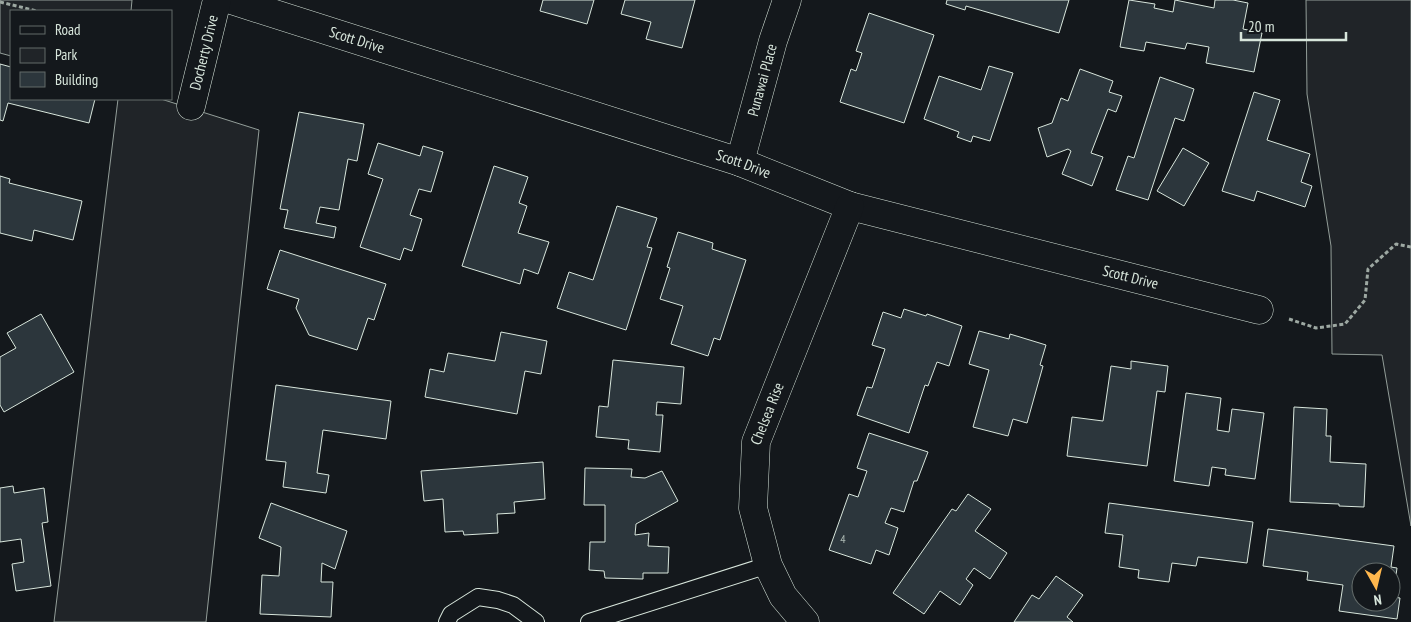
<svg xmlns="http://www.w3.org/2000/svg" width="1411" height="622" font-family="'PT Sans Narrow',sans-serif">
<rect width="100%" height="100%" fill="#14181c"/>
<g fill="#202428" stroke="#939e99">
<polygon points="0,0 132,0 131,11 11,11 11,56 0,53"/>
<polygon points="1306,0 1411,0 1411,526 1382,355 1332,354 1331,246 1307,94"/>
<polygon points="118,99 161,99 259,130 206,622 54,622"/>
</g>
<g fill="#2c363c" stroke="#d8e6dc" fill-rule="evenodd">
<polygon points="543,0 594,0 587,24 540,11"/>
<polygon points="625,0 695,0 682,48 646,39 651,22 621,14"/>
<polygon points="947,0 1069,0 1059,33 966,6 965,10 946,4"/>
<polygon points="1129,0 1155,4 1154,8 1173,12 1175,0 1214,8 1215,0 1233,0 1248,3 1243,29 1262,33 1254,72 1206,63 1209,47 1187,43 1185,49 1146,42 1144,51 1120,47"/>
<polygon points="869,13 934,35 904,123 840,102 851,69 856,71 862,53 856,51"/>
<polygon points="0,64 11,67 11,99 95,99 89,123 8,103 3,121 0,120"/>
<polygon points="989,66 1013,73 990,141 973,136 971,142 957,137 959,132 924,119 939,76 981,90"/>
<polygon points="1080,69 1113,81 1109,92 1122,96 1116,112 1108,109 1091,153 1103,157 1092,186 1062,174 1071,151 1068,149 1047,157 1038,128 1052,123 1061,98 1068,101"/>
<polygon points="1160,77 1194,89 1184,121 1175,118 1148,200 1116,190 1128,156 1134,158"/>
<polygon points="1254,92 1280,100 1267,140 1310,154 1301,182 1312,186 1305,207 1257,191 1254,201 1222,191"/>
<polygon points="299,112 364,124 357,161 348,159 339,210 320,207 316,223 336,227 334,238 284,228 288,210 280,209"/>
<polygon points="378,143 420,156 423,146 443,152 431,192 419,189 410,215 422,219 412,251 404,248 400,260 360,247 383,179 368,174"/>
<polygon points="1183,148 1209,163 1184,206 1157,191"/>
<polygon points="494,166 528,177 519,203 527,206 518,233 549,242 538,274 524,269 520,284 462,266"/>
<polygon points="0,176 10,179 9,183 82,201 73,240 34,230 32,241 0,233"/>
<polygon points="617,206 657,218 647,247 652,248 626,330 557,308 569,272 593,280"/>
<polygon points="678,232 713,243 712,249 746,260 720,340 714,338 708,356 671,344 683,306 660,299 670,268 667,267"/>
<polygon points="280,250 386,284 374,320 368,318 357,350 309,335 296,308 299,299 267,289"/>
<polygon points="904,309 926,316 927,314 962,326 949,366 937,362 928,386 925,385 909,433 857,415 867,387 872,388 885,349 872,345 883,312 901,318"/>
<polygon points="41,314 74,372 4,412 0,405 0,357 16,348 7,333"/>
<polygon points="979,331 1009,339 1010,334 1046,345 1040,365 1043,366 1027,423 1013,419 1008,436 973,427 989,370 969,364"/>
<polygon points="501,332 547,341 541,374 525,371 517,414 425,397 430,369 444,372 448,353 495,361"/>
<polygon points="613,360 684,367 681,404 657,402 656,415 663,415 660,452 628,449 629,440 596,437 599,406 608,407"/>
<polygon points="1131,361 1168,366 1165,392 1157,391 1147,466 1067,456 1072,417 1103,421 1111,366 1131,369"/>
<polygon points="276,385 391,401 386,439 323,430 317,473 329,475 326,493 283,487 286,462 266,460"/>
<polygon points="1186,393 1221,398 1217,430 1229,432 1232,409 1264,413 1255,479 1225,475 1226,469 1212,467 1209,486 1174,481"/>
<polygon points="1294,407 1327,409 1326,436 1331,436 1330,462 1366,464 1364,507 1339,506 1339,504 1290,502"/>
<polygon points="869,433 928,452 917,481 914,481 904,512 891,508 885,523 898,528 889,555 876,550 871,564 829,550 849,494 858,497 867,471 857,468"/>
<polygon points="543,462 545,499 514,502 515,513 497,514 498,533 464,535 463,531 445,532 443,499 424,501 421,471"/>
<polygon points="585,468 632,469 631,477 645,478 662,471 678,501 636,524 635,535 649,533 648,546 669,547 668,573 643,573 643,579 605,578 604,571 589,570 590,542 605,542 605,505 584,505"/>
<polygon points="13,486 14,493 44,488 48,522 42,523 51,586 16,591 12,564 24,562 21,539 0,542 0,488"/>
<polygon points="968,494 991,509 975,531 1007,553 990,579 974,568 966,579 973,585 960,605 940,591 924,614 893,593 952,509 956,511"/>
<polygon points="271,503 347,531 335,569 322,563 321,582 333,582 331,617 260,614 262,575 279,576 281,547 259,538"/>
<polygon points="1109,503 1253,522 1247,563 1198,557 1196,566 1172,563 1169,582 1138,578 1139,570 1119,567 1123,535 1105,533"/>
<path d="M1268,529L1394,546L1391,567L1397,568L1393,597L1400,598L1397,619L1339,611L1343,585L1307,580L1308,572L1263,566ZM1361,572H1391V602H1361Z"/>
<polygon points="1056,576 1083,595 1067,617 1073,622 1014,622 1032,595 1039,599"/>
</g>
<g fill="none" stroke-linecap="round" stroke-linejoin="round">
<defs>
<g id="service">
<polyline points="447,622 451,614 478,597 498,600 513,605 536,622"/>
<polyline points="589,622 768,565"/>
</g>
<g id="minor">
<path id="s1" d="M231,0L740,162L850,206L1259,310"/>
<path id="s2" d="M191,106L217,0"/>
<path id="s3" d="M740,162L773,41L787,0"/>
<path id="s4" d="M805,622L783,596L768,565L753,508L756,442L850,206"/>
</g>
</defs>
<use href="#service" stroke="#d8e6dc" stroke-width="18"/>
<use href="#minor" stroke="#d8e6dc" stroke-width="29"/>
<g stroke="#9da8a2" stroke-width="3" stroke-dasharray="4 2.5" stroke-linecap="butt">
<polyline points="0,2 37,11"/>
<polyline points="1289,319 1316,328 1345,324 1365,300 1368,269 1396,244 1411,247"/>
</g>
<use href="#service" stroke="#14181c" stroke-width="16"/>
<use href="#minor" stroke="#14181c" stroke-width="28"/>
</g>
<g text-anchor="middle" stroke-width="4" stroke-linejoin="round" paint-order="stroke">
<g font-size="12" fill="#adbab4">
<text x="843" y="543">4</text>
</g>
<g font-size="15" fill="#d8e6dc" stroke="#14181c">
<text dy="5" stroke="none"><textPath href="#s1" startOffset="132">Scott Drive</textPath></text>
<text dy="5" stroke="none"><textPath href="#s2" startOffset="55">Docherty Drive</textPath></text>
<text dy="5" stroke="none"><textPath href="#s3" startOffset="85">Punawai Place</textPath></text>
<text dy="5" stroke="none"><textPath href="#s1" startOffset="538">Scott Drive</textPath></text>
<text dy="5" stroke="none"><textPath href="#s1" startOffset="942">Scott Drive</textPath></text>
<text dy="5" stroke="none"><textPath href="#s4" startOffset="224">Chelsea Rise</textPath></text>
</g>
</g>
<rect x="10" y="10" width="162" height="90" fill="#14181c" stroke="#626a69"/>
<rect x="20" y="26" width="25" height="8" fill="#14181c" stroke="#626a69"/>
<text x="55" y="35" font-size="15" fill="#d8e6dc">Road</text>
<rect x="20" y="48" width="25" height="15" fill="#202428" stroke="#626a69"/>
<text x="55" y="60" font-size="15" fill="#d8e6dc">Park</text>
<rect x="20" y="72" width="25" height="15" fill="#2c363c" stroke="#626a69"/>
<text x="55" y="85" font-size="15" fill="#d8e6dc">Building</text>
<g transform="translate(1376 587) rotate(172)"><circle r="24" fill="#14181c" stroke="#626a69"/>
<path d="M0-4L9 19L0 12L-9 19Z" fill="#ffb74d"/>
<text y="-8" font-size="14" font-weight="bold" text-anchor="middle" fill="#d8e6dc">N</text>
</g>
<path d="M1241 32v8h105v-8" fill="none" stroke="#d8e6dc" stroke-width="2.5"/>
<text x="1248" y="32" font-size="15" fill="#d8e6dc" stroke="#14181c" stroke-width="4" paint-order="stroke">20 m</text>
</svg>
